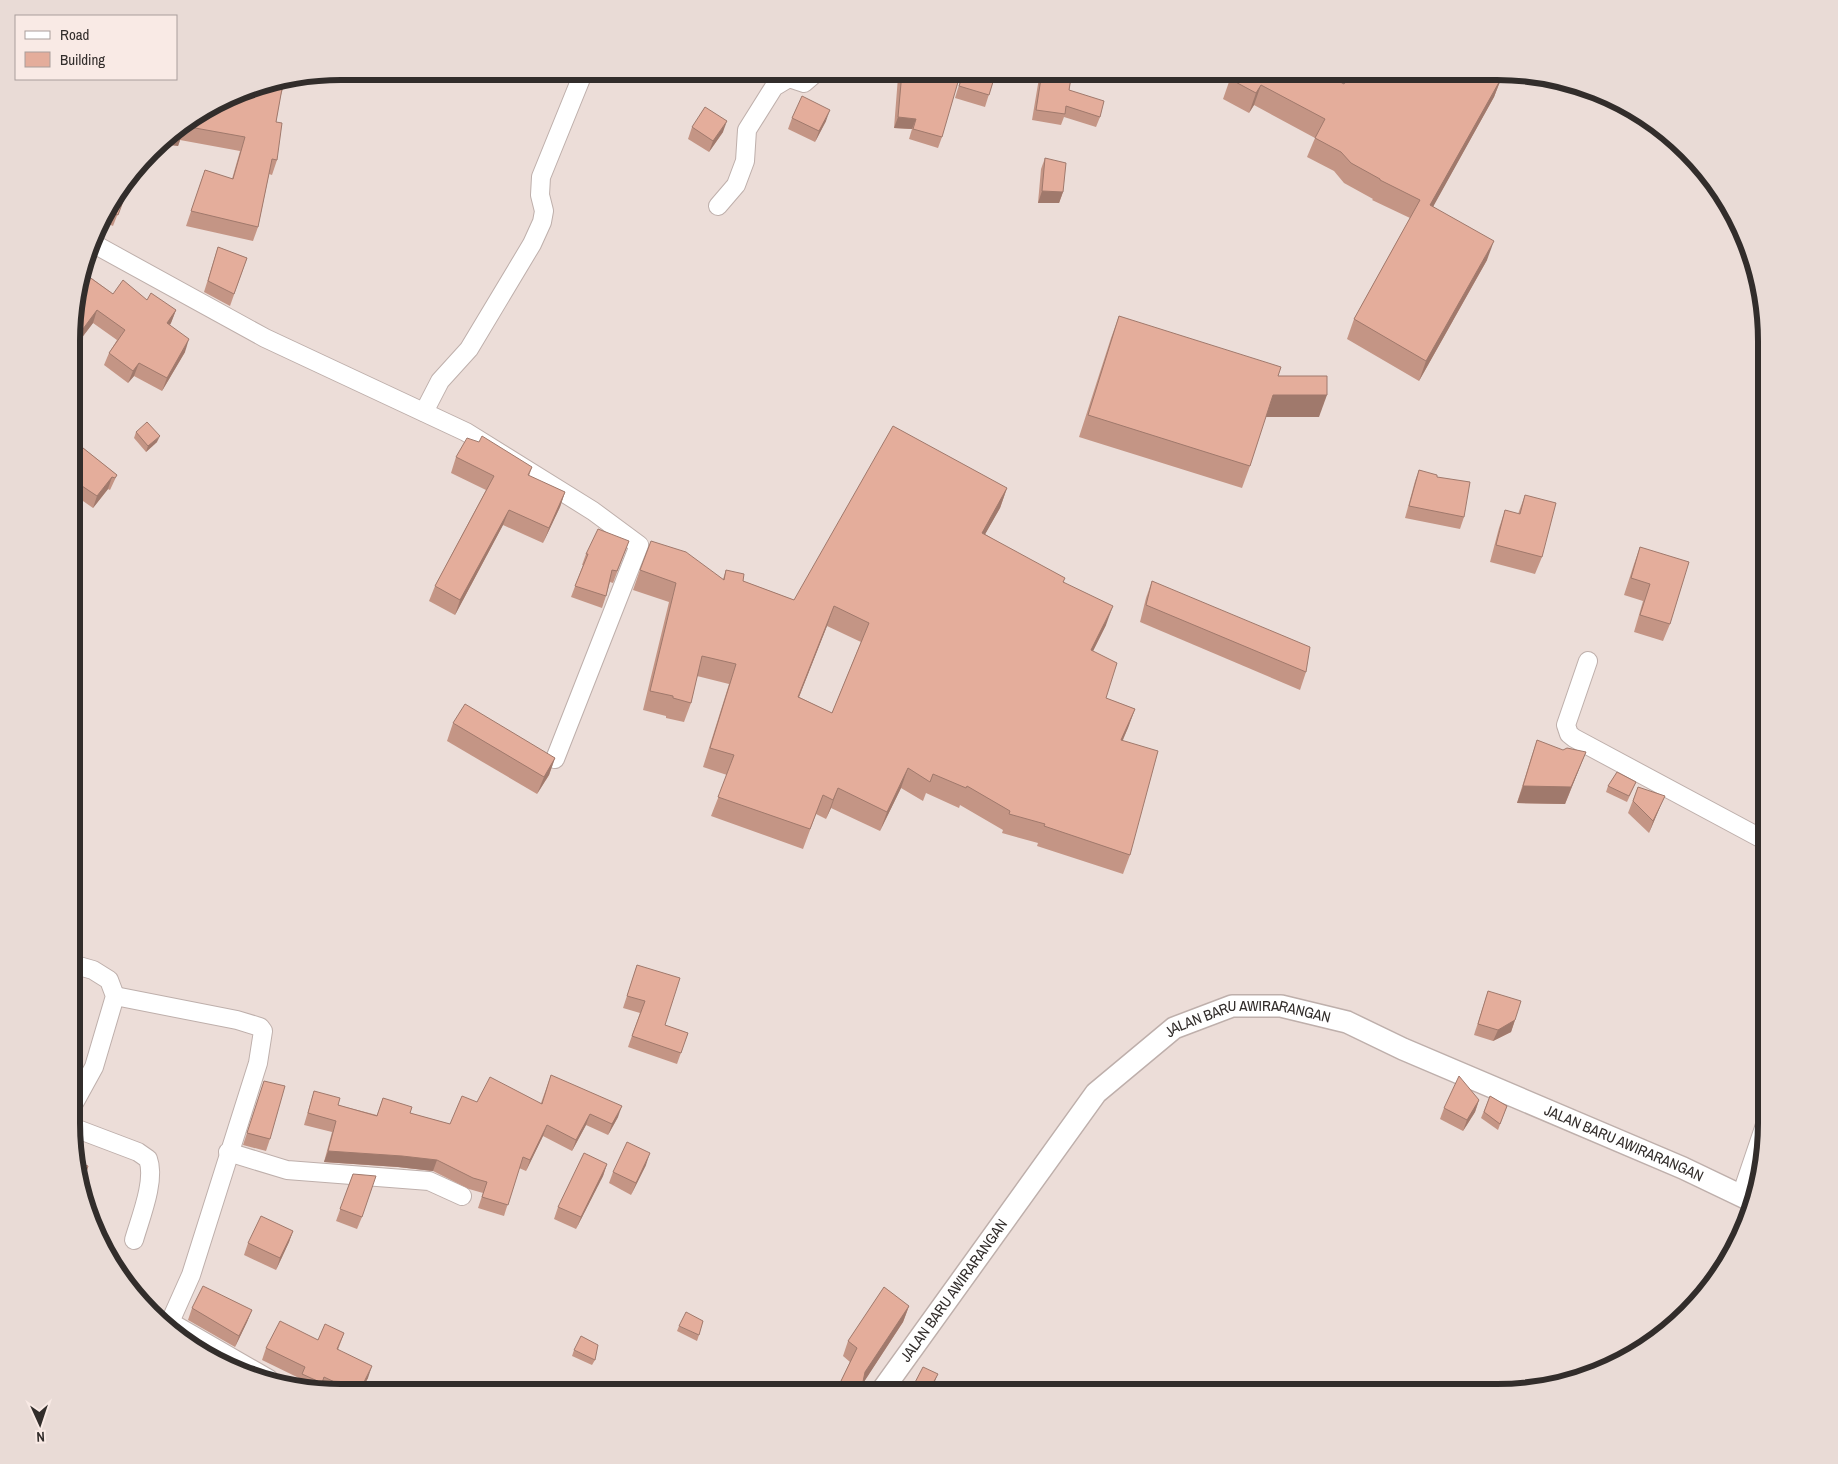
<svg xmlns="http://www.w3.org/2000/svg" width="1838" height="1464" font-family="'Archivo Narrow',sans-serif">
<rect width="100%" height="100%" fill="#ecddd8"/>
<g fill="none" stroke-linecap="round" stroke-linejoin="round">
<defs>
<g id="minor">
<polyline points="718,206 736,185 745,161 747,130 774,87 789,78 804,83 818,71"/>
<polyline points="94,244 265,338 466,432 593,511 639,545 555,759"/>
<polyline points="424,412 440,381 469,349 532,244 542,222 544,211 540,195 541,177 584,71"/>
<polyline points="1588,661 1566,725 1569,734 1574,738 1766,841"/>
<polyline points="115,996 237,1020 260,1027 263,1031 258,1063 191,1275 170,1322"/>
<polyline points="72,1107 94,1067 115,996 109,980 93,970 72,964"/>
<path d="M72,1127L138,1152L148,1159C156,1180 140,1219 134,1240"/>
<polyline points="228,1152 287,1170 429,1181 462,1196"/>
<polyline points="1741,1196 1766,1122"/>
<polyline points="167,1328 170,1322 269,1379"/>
</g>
<g id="tertiary">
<path id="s1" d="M881,1392L1096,1093L1174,1028L1232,1006H1281L1347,1022L1403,1049L1683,1168L1752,1201"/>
</g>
</defs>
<use href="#minor" stroke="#beafab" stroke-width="20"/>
<use href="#tertiary" stroke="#beafab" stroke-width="24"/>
<use href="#minor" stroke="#fff" stroke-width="18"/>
<use href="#tertiary" stroke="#fff" stroke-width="21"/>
</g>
<g fill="#c49585" fill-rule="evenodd">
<polygon points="900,72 919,72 942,137 938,148 909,139 912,129 894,128 898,77"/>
<polygon points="963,72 996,72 985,107 955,98"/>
<polygon points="1040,72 1072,72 1069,90 1100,117 1096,127 1064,117 1061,125 1032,120"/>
<polygon points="1350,72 1506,72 1499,84 1494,97 1433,206 1487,260 1419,381 1347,339 1354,319 1410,218 1372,200 1373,199 1344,183 1334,171 1307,157 1315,138 1254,105 1249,113 1223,99 1230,79 1344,84"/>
<polygon points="286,80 280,98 276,122 277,160 272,175 269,174 258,227 253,241 186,226 205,170 232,179 240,151 180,140 178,146 163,138 254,86"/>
<polygon points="792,118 826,121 815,142 788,129"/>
<polygon points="692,127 723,132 709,152 688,139"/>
<polygon points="1678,141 1687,151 1676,145"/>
<polygon points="1045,158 1063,192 1059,203 1038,203 1041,169"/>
<polygon points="129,185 113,226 102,221 107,206"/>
<polygon points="218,247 247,258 230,306 204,292"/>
<polygon points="92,250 91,264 86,274 113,294 147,300 176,310 170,325 185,352 162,391 134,376 128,383 104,365 109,353 117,340 93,323 74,348 74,305"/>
<polygon points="1119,316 1278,376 1319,417 1265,417 1250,466 1242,488 1079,437 1111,338"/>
<polygon points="136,432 157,442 146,452 134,438"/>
<polygon points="73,440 117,475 110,490 108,489 93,508 73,494"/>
<polygon points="456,457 532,467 529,476 565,492 560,507 543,543 503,525 455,615 429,601 435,586 486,490 451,473"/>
<polygon points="1419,470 1437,477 1464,517 1460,529 1405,518 1415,481"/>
<path d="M1007,488L1000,508L985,534L1064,582L1106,625L1093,651L1106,698L1135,709L1123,740L1130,855L1123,874L1037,846L1038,843L1002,833L1003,830L960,805L959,808L926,793L923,801L901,788L880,831L831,808L826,819L816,814L803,849L711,816L727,775L703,767L729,684L697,676L691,703L684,722L666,718V716L643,710L669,602L633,590L640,570L723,579L726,570L743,581L794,600ZM827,626L861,642L832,713L799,697Z"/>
<polygon points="1525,495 1542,557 1535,574 1490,562 1499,528 1505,510 1518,514"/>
<polygon points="629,541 613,583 610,582 606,596 602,608 571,597 583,565 582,565 586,554"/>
<polygon points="1640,547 1670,624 1663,641 1634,632 1643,601 1624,595 1634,564"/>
<polygon points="1152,581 1306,672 1300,690 1140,622 1146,598"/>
<polygon points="453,723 555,758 549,775 537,794 447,741"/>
<polygon points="1537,740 1579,769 1565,804 1517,803 1531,758"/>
<polygon points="1636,782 1627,802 1606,792 1608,786"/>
<polygon points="1638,787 1660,807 1649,833 1628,813"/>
<polygon points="637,965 665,1025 688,1033 677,1064 628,1047 640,1013 623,1008"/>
<polygon points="1488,991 1515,1020 1511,1032 1493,1041 1474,1035"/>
<polygon points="551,1075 618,1117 608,1135 586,1125 572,1151 543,1136 526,1171 519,1168 504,1216 478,1208 483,1193 469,1189 433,1171 398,1167 324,1162 332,1132 304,1125 314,1091 338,1105 377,1115 383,1098 410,1113 450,1124 477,1102 541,1103"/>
<polygon points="264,1081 270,1139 266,1151 243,1145"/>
<polygon points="1490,1096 1507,1106 1498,1130 1481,1118"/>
<polygon points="1479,1100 1475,1112 1463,1131 1440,1119 1444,1108"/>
<polygon points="607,1164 603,1176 576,1229 554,1219 558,1207"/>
<polygon points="646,1165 631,1195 609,1183 613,1172"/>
<polygon points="353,1174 362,1217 357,1229 336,1221"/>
<polygon points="293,1231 289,1242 276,1270 244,1255 248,1243"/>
<polygon points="909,1306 903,1322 863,1383 860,1392 837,1392 841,1381 850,1362 843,1356 848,1341"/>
<polygon points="192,1308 252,1310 247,1322 235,1347 188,1320"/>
<polygon points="679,1326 699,1335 697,1341 677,1331"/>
<polygon points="344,1333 338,1350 368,1378 360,1392 328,1392 320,1389 319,1391 299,1386 298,1386 301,1379 262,1360 266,1348 318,1340"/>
<polygon points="574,1350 595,1360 592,1365 572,1356"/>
</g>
<g fill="#a0796c">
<polygon points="1502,72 1506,72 1499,84 1494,97 1423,225 1430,205"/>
<polygon points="1261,85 1254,105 1249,113 1256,93"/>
<polygon points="830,110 826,121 815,142 819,131"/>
<polygon points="898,117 916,119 912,129 894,128"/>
<polygon points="727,121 723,132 709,152 713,141"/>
<polygon points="175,131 183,132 178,146 158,144 163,138"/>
<polygon points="1042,191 1063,192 1059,203 1038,203"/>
<polygon points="1494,241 1487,260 1419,381 1426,361"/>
<polygon points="95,252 91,264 80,286 85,274"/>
<polygon points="97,310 93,323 74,348 74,341"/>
<polygon points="176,310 171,323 162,336 167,323"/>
<polygon points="189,339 185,352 162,391 167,378"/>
<polygon points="139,363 134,376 128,383 133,371"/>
<polygon points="1273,395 1327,395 1319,417 1264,417"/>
<polygon points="160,436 157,442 146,452 148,446"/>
<polygon points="112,477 108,489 93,508 97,496"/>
<polygon points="1007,488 1000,508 975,552 982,533"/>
<polygon points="565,492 560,507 543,543 549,528"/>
<polygon points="509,510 503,525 455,615 460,600"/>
<polygon points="834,606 827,626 791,717 798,697"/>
<polygon points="1113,606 1106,625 1084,669 1091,650"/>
<polygon points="1135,709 1128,728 1114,759 1121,740"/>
<polygon points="1586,752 1565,804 1517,803 1523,786"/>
<polygon points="555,758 549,775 537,794 544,777"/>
<polygon points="908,768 901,788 880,831 887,812"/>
<polygon points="838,788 831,808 826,819 833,800"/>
<polygon points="1665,796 1660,807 1649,833 1653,821"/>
<polygon points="1515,1020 1511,1032 1493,1041 1498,1030"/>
<polygon points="1479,1100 1475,1112 1463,1131 1467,1120"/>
<polygon points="622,1106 618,1117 608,1135 612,1124"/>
<polygon points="590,1114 586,1125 572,1151 576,1140"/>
<polygon points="547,1125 543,1136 526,1171 530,1160"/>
<polygon points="328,1151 402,1156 437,1160 433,1171 398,1167 324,1162"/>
<polygon points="650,1153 646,1165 631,1195 636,1183"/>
<polygon points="607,1164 603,1176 576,1229 581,1217"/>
<polygon points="293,1231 289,1242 276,1270 280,1258"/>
<polygon points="909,1306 903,1322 860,1388 865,1372"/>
<polygon points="252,1310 247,1322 235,1347 239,1336"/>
<polygon points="372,1366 368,1378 360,1392 359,1392"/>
<polygon points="938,1374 933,1386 930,1392 928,1392"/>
</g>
<g fill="#e4ad9b" stroke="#a0796c" fill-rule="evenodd">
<polygon points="902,72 920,72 958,82 942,137 913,129 916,119 898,117"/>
<polygon points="964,72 996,72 989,95 959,86"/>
<polygon points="1042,72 1072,72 1069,90 1104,101 1100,117 1066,106 1065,114 1036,110"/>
<polygon points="1235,72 1322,72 1344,84 1350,72 1502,72 1500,76 1502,77 1430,205 1494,241 1426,361 1354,319 1420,200 1380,180 1380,179 1351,163 1341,152 1315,138 1325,119 1261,85 1256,93 1230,79"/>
<polygon points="286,80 285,84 283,83 276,122 282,123 277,160 272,159 258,227 191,211 205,170 233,179 245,137 184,126 254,86"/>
<polygon points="802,96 830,110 819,131 792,118"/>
<polygon points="705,107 727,121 713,141 692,127"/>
<polygon points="184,126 183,132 175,131"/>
<polygon points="1045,158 1066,163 1063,192 1042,191"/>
<polygon points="126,184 129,185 118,215 106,210 107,206"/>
<polygon points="218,247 247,258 234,294 208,281"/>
<polygon points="92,250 95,252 85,274 113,294 123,280 147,300 151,293 176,310 167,323 189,339 167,378 139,363 133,371 109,353 125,330 97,310 74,341 74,305"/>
<polygon points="1119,316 1281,367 1278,376 1327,376 1327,395 1273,395 1250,466 1088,415"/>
<polygon points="147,422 160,436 148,446 136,432"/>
<path d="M893,426L1007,488L982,533L1065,578L1063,582L1113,606L1091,650L1117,663L1106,698L1135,709L1121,740L1158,751L1130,855L1044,826L1045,824L1009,814L1010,811L967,786L966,788L933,774L930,782L908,768L887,812L838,788L833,800L823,795L810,829L718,797L734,755L710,748L736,664L702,656L691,703L673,698V696L650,691L676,583L640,570L651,541L686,552L724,580L726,570L744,574L743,581L794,600ZM834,606L869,623L832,713L798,697Z"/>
<polygon points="482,436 532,467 528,475 565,492 549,528 509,510 460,600 435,586 494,476 456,457 467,438 479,442"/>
<polygon points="73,440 117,475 115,478 112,477 97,496 73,480 73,468 77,463 73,462"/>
<polygon points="1419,470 1437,475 1437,477 1470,482 1464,517 1409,506"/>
<polygon points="1525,495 1556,503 1542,557 1496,545 1505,510 1520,514"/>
<polygon points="598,529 629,541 617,571 612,570 606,596 575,586 588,554 586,554"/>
<polygon points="1640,547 1689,562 1670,624 1640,615 1650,584 1631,578"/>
<polygon points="1152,581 1310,647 1306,672 1146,605"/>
<polygon points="465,704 555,758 544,777 453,723"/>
<polygon points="1537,740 1563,750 1567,748 1586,752 1571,787 1523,786"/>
<polygon points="1617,772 1636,782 1629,796 1608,786"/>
<polygon points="1638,787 1665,796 1653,821 1633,801"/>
<polygon points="637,965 680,978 665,1025 688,1033 681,1053 632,1036 645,1001 627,996"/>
<polygon points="1488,991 1521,1001 1515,1020 1498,1030 1478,1024"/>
<polygon points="551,1075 622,1106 612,1124 590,1114 576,1140 547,1125 530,1160 523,1157 508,1205 482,1197 487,1182 473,1178 437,1160 402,1156 328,1151 336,1121 308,1113 314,1091 340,1098 338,1105 377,1116 383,1098 412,1107 410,1113 450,1124 462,1096 477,1102 490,1077 542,1104"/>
<polygon points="1459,1076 1479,1100 1467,1120 1444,1108"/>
<polygon points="264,1081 285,1086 270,1139 247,1133"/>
<polygon points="1490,1096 1507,1106 1500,1124 1484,1112"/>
<polygon points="627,1142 650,1153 636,1183 613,1172"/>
<polygon points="584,1153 607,1164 581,1217 558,1207"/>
<polygon points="78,1162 88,1166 83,1181"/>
<polygon points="353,1174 376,1176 362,1217 340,1209"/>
<polygon points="261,1216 293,1231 280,1258 248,1243"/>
<polygon points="203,1286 252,1310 239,1336 192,1308"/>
<polygon points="884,1287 909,1306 865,1372 861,1391 841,1381 857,1348 848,1341"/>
<polygon points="686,1312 703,1321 699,1335 679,1326"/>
<polygon points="280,1321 318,1340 325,1324 344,1333 337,1349 372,1366 359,1392 356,1392 324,1377 322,1383 302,1374 305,1367 266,1348"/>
<polygon points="581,1336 598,1345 595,1360 574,1350"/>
<polygon points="923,1367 938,1374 928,1392 910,1392"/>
</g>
<g text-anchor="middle" stroke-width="4" stroke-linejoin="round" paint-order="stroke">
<g font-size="15" fill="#322d2b" stroke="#f9eae5">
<text dy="5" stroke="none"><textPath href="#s1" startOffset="546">JALAN BARU AWIRARANGAN</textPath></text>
<text dy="5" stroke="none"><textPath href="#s1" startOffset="951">JALAN BARU AWIRARANGAN</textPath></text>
<text dy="5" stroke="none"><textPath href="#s1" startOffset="125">JALAN BARU AWIRARANGAN</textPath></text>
</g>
</g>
<path d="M0 0H1838V1464H0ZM341 80H1497A261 261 0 0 1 1758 341V1123A261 261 0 0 1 1497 1384H341A261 261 0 0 1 80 1123V341A261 261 0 0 1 341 80Z" fill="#e9dbd6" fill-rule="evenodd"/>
<path fill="none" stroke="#322d2b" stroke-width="6" d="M341 80H1497A261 261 0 0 1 1758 341V1123A261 261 0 0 1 1497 1384H341A261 261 0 0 1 80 1123V341A261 261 0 0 1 341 80Z"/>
<rect x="15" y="15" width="162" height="65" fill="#f9eae5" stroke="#a99e9b"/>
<rect x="25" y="31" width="25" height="8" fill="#ffffff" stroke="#a99e9b"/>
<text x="60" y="40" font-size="15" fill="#322d2b">Road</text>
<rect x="25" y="52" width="25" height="15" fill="#e4ad9b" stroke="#a99e9b"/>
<text x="60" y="65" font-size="15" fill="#322d2b">Building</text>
<g transform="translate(40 1424) rotate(177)" stroke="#f9eae5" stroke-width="4" paint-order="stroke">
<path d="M0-4L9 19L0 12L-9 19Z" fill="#322d2b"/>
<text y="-8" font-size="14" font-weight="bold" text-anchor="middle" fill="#322d2b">N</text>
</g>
</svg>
